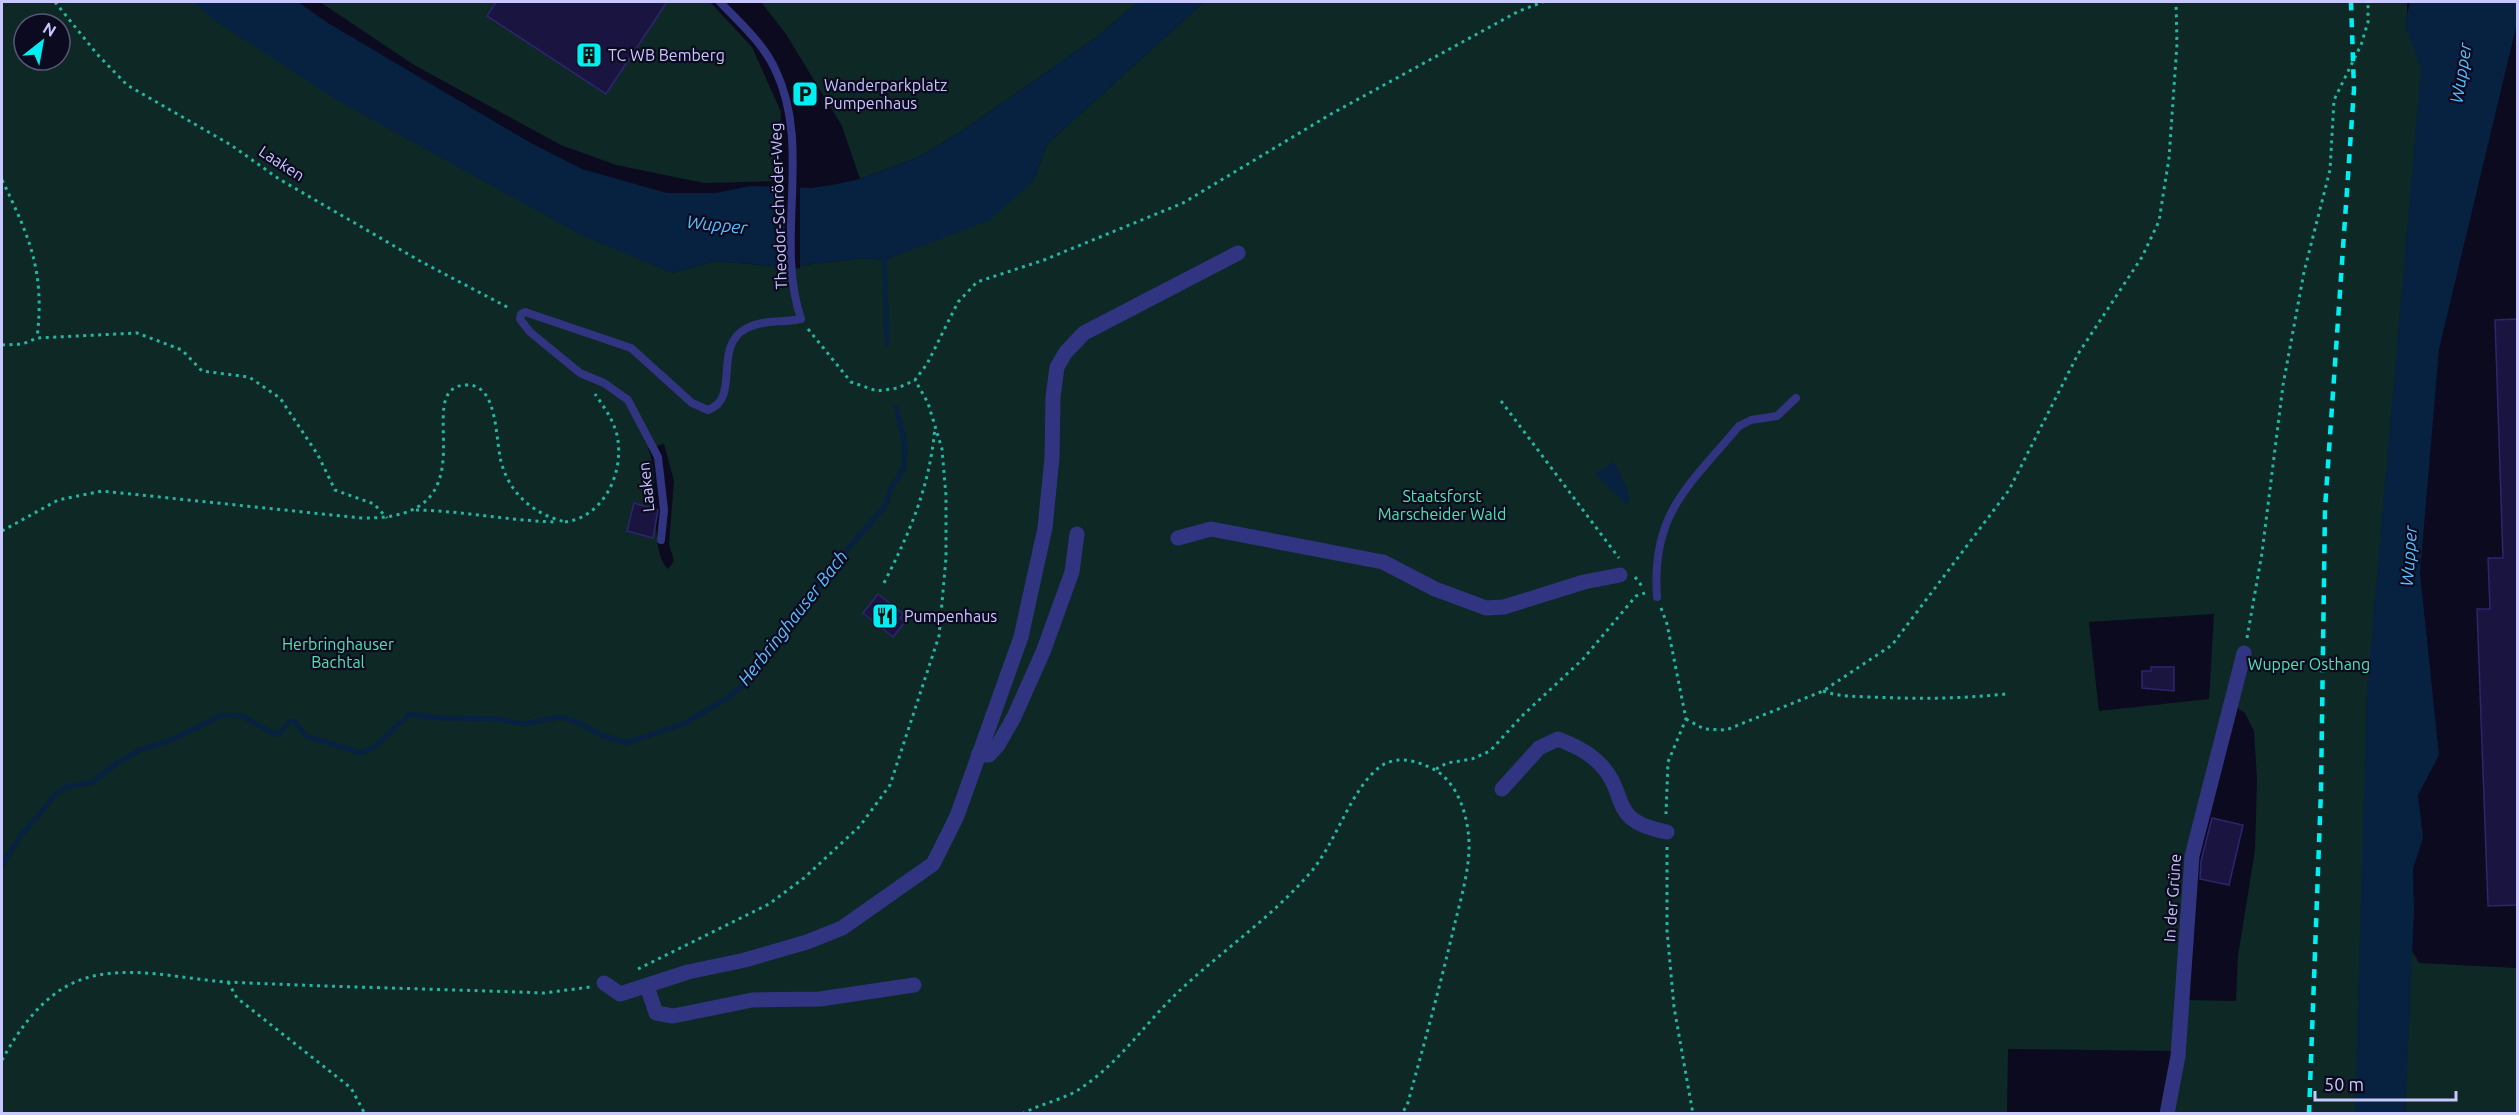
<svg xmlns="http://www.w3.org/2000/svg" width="2519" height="1115" font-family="Ubuntu,sans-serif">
<rect width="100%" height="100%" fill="#0c0a1e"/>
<g fill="#0d2825" fill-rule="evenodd">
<path d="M2,2H209L672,273L715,261L786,267L862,258L885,260L902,252L1034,180L1047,144L1204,2H2407V14L2460,7L2373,1113H2161L2173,1051L2008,1049L2007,1114H2ZM24,24H60V60H24ZM664,444L674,481L669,544L674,561L668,569C648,552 661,478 648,448ZM2214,614L2209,699L2099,711L2089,622ZM2233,705L2245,713L2254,731L2257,779L2255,850L2238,956L2236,1001L2185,1000L2192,857Z"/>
<polygon points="320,2 710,2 752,47 781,112 778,181 704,183 616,165 561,145 414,65"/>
<polygon points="761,2 1138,2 1097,37 962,131 919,157 860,179 842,126 786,34"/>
<polygon points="2411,949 2419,963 2517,968 2517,1113 2405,1114"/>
</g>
<g fill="#072140">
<polygon points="195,2 298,2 328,23 529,142 582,169 667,193 716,193 751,186 811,188 832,185 860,179 919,157 962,131 1097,37 1138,2 1204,2 1047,144 1034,180 990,220 885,260 862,258 786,267 715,261 672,273 583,236 335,99 211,18"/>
<polygon points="2410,2 2517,2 2518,19 2439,349 2420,573 2439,755 2418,795 2423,838 2413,869 2414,911 2405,1113 2355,1114 2367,689 2421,70 2405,24"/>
<polygon points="1614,462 1626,486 1630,500 1626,504 1595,474"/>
</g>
<polygon fill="#0c0a1e" points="784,184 800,185 800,268 785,270"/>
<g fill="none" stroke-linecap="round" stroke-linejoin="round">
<g stroke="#072140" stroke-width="5">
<polyline points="884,253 887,344"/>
<polyline points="2,865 20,837 57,793 66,787 93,782 117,763 140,750 166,742 223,715 242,716 274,734 279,734 290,721 294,721 306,736 361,753 373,748 410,714 438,718 497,719 524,724 560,717 579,723 601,735 626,743 683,724 728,698 743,685 789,630 827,573 885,506 891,488 904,468 905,445 896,407"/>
</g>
</g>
<g fill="#1a1540" stroke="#2d256e" stroke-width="1.5">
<polygon points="496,2 667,2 606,94 487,16"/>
<polygon points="2517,319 2517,905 2488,906 2477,609 2490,609 2488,558 2503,558 2495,320"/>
<polygon points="634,503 658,510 653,538 627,531"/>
<polygon points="878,594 903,614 900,618 905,622 893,637 863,613"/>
<polygon points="2151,667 2174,667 2174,691 2142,688 2142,671 2151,671"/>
<polygon points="2212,818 2243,825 2229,885 2200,879 2201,861"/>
</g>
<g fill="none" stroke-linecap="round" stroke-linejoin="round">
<g stroke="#24b6a1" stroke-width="3" stroke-dasharray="3 4.5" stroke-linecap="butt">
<polyline points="55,2 97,54 127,85 231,145 279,179 420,261 509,308"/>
<path d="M2,180C30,238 45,272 37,338"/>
<polyline points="808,329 851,382 877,391 898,388 915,380 927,364 958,302 977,282 1044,260 1183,203 1331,114 1519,11 1543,2"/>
<polyline points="2,345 23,344 37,338 137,333 182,350 202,371 249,377 280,398 318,455 335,490 374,504 387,518"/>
<polyline points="1501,401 1619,558"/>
<path d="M416,510C464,511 510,521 558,522"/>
<path d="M565,522C604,517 625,472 617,435C613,419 604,407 595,394"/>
<path d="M2,531L58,500L102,491L361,518C500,521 407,389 465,385C501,382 494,446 503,468C513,497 536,515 566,522"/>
<polyline points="1635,577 1644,589"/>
<path d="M884,583C910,532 930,486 935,427"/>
<polyline points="1661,608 1667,624 1686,719 1668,762 1666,814"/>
<polyline points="2247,638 2262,553 2283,385 2304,272 2330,170 2334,100 2361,45 2368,22 2368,2"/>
<path d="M1823,691C1839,697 1853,696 1869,697C1916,699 1959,699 2006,694"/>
<polyline points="1686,719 1704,729 1726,730 1823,691 1892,645 2009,490 2078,354 2142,257 2159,221 2169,158 2177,44 2176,2"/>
<polyline points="1436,769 1447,763 1472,759 1490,751 1523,715 1583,659 1636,596 1645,593"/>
<polyline points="1667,847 1667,930 1674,1007 1693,1114"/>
<polyline points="638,969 769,904 804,878 860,826 890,785 939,636 946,558 946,496 942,449 928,403 915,380"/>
<polyline points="228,982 237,998 351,1088 365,1114"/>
<path d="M2,1060C20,1027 46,991 83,979C128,964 181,979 227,982C333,987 439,989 544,993L590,987"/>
<path d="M1022,1114C1041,1103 1064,1100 1081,1088C1119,1063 1144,1025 1176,994C1220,952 1270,919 1310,873C1337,842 1350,789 1381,766C1396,756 1414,760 1429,767C1459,779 1470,821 1469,850C1468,877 1459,905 1453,931C1439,990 1423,1048 1407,1106L1401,1114"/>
</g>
<g stroke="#313581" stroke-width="8">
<path d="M661,540L664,510L658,457L628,400L604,383L580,373L530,332L520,319L521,314L525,312L631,348L692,403L708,410C742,398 711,346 747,328C765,319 782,323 801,319C774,239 813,147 775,69C763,43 739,22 720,2"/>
<path d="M1657,597C1651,513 1689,486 1739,426L1751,420L1777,416L1796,398"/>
</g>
<g stroke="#313581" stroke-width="15">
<polyline points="1178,538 1211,529 1383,562 1435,589 1486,608 1504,607 1584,582 1620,575"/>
<polyline points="978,755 989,755 998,745 1014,717 1043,652 1072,572 1077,534"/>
<path d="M1502,789L1539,748L1558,739C1573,745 1587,751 1599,763C1631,795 1605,820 1667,832"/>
<polyline points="604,983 620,994 688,972 745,960 807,942 842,928 933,864 957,816 1021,637 1045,528 1052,458 1053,397 1057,367 1066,352 1084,333 1238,253"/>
<polyline points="647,986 656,1013 673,1016 752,1000 820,999 914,985"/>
<polyline points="2167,1114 2178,1056 2192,856 2244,653"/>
</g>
<polyline stroke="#00eff2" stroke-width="4.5" stroke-dasharray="9 8" stroke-linecap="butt" points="2309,1114 2321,790 2325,508 2354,89 2351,2"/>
</g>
<defs>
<symbol id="building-square" viewBox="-11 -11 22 22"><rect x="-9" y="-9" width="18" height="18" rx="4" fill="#00eff2" stroke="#0c0a1e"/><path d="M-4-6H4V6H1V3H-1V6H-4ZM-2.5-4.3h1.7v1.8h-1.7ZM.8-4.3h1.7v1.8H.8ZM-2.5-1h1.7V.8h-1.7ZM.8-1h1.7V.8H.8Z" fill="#111"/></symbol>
<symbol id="parking-square" viewBox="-11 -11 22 22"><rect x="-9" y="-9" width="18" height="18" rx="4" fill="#00eff2" stroke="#0c0a1e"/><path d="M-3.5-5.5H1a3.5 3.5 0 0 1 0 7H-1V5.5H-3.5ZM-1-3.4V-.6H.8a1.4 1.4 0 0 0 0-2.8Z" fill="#111"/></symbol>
<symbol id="restaurant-square" viewBox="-11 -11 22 22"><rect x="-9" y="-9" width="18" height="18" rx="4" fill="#00eff2" stroke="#0c0a1e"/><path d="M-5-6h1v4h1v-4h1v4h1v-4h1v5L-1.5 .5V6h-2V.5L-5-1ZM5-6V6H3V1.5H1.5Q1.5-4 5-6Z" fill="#111"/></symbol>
</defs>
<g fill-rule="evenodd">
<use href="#building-square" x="574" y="40" width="30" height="30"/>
<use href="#parking-square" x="790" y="79" width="30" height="30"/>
<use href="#restaurant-square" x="870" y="601" width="30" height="30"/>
</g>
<g text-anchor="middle" stroke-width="4.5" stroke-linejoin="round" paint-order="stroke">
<g font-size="16" fill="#c9c7ff" stroke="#0c0a1e" text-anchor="start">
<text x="608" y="61">TC WB Bemberg</text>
<text x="824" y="91">Wanderparkplatz<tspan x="824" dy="18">Pumpenhaus</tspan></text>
<text x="904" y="622">Pumpenhaus</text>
</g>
<g font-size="16" fill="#c9c7ff" stroke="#0c0a1e">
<text transform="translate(282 163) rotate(33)" y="6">Laaken</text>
<text transform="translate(778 206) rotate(-92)" y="6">Theodor-Schröder-Weg</text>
<text transform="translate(646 487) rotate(-96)" y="6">Laaken</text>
<text transform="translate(2172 898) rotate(-86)" y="6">In der Grüne</text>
</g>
<g font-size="16" fill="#4be7b3" stroke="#0c0a1e">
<text x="1442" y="502">Staatsforst<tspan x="1442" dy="18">Marscheider Wald</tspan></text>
<text x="338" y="650">Herbringhauser<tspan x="338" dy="18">Bachtal</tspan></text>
<text x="2309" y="670">Wupper Osthang</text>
</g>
<g font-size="18" font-style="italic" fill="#55bfff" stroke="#0c0a1e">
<text transform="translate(2461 73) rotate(-81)" y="6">Wupper</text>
<text transform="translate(717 225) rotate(6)" y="6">Wupper</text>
<text transform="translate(2409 556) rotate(-86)" y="6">Wupper</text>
<text transform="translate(793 618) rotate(-52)" y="6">Herbringhauser Bach</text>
</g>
</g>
<rect width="2519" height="1115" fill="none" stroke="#c9c7ff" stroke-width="6"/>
<g transform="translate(42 42) rotate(31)"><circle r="28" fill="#0c0a1e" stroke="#585678" stroke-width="1.5"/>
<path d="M0-4.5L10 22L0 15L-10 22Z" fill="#00eff2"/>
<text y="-9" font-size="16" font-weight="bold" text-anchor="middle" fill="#c9c7ff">N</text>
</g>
<path d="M2315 1091v9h141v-9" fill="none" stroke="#c9c7ff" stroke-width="3"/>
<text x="2324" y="1091" font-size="18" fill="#c9c7ff" stroke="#0c0a1e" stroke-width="4.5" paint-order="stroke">50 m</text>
</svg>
